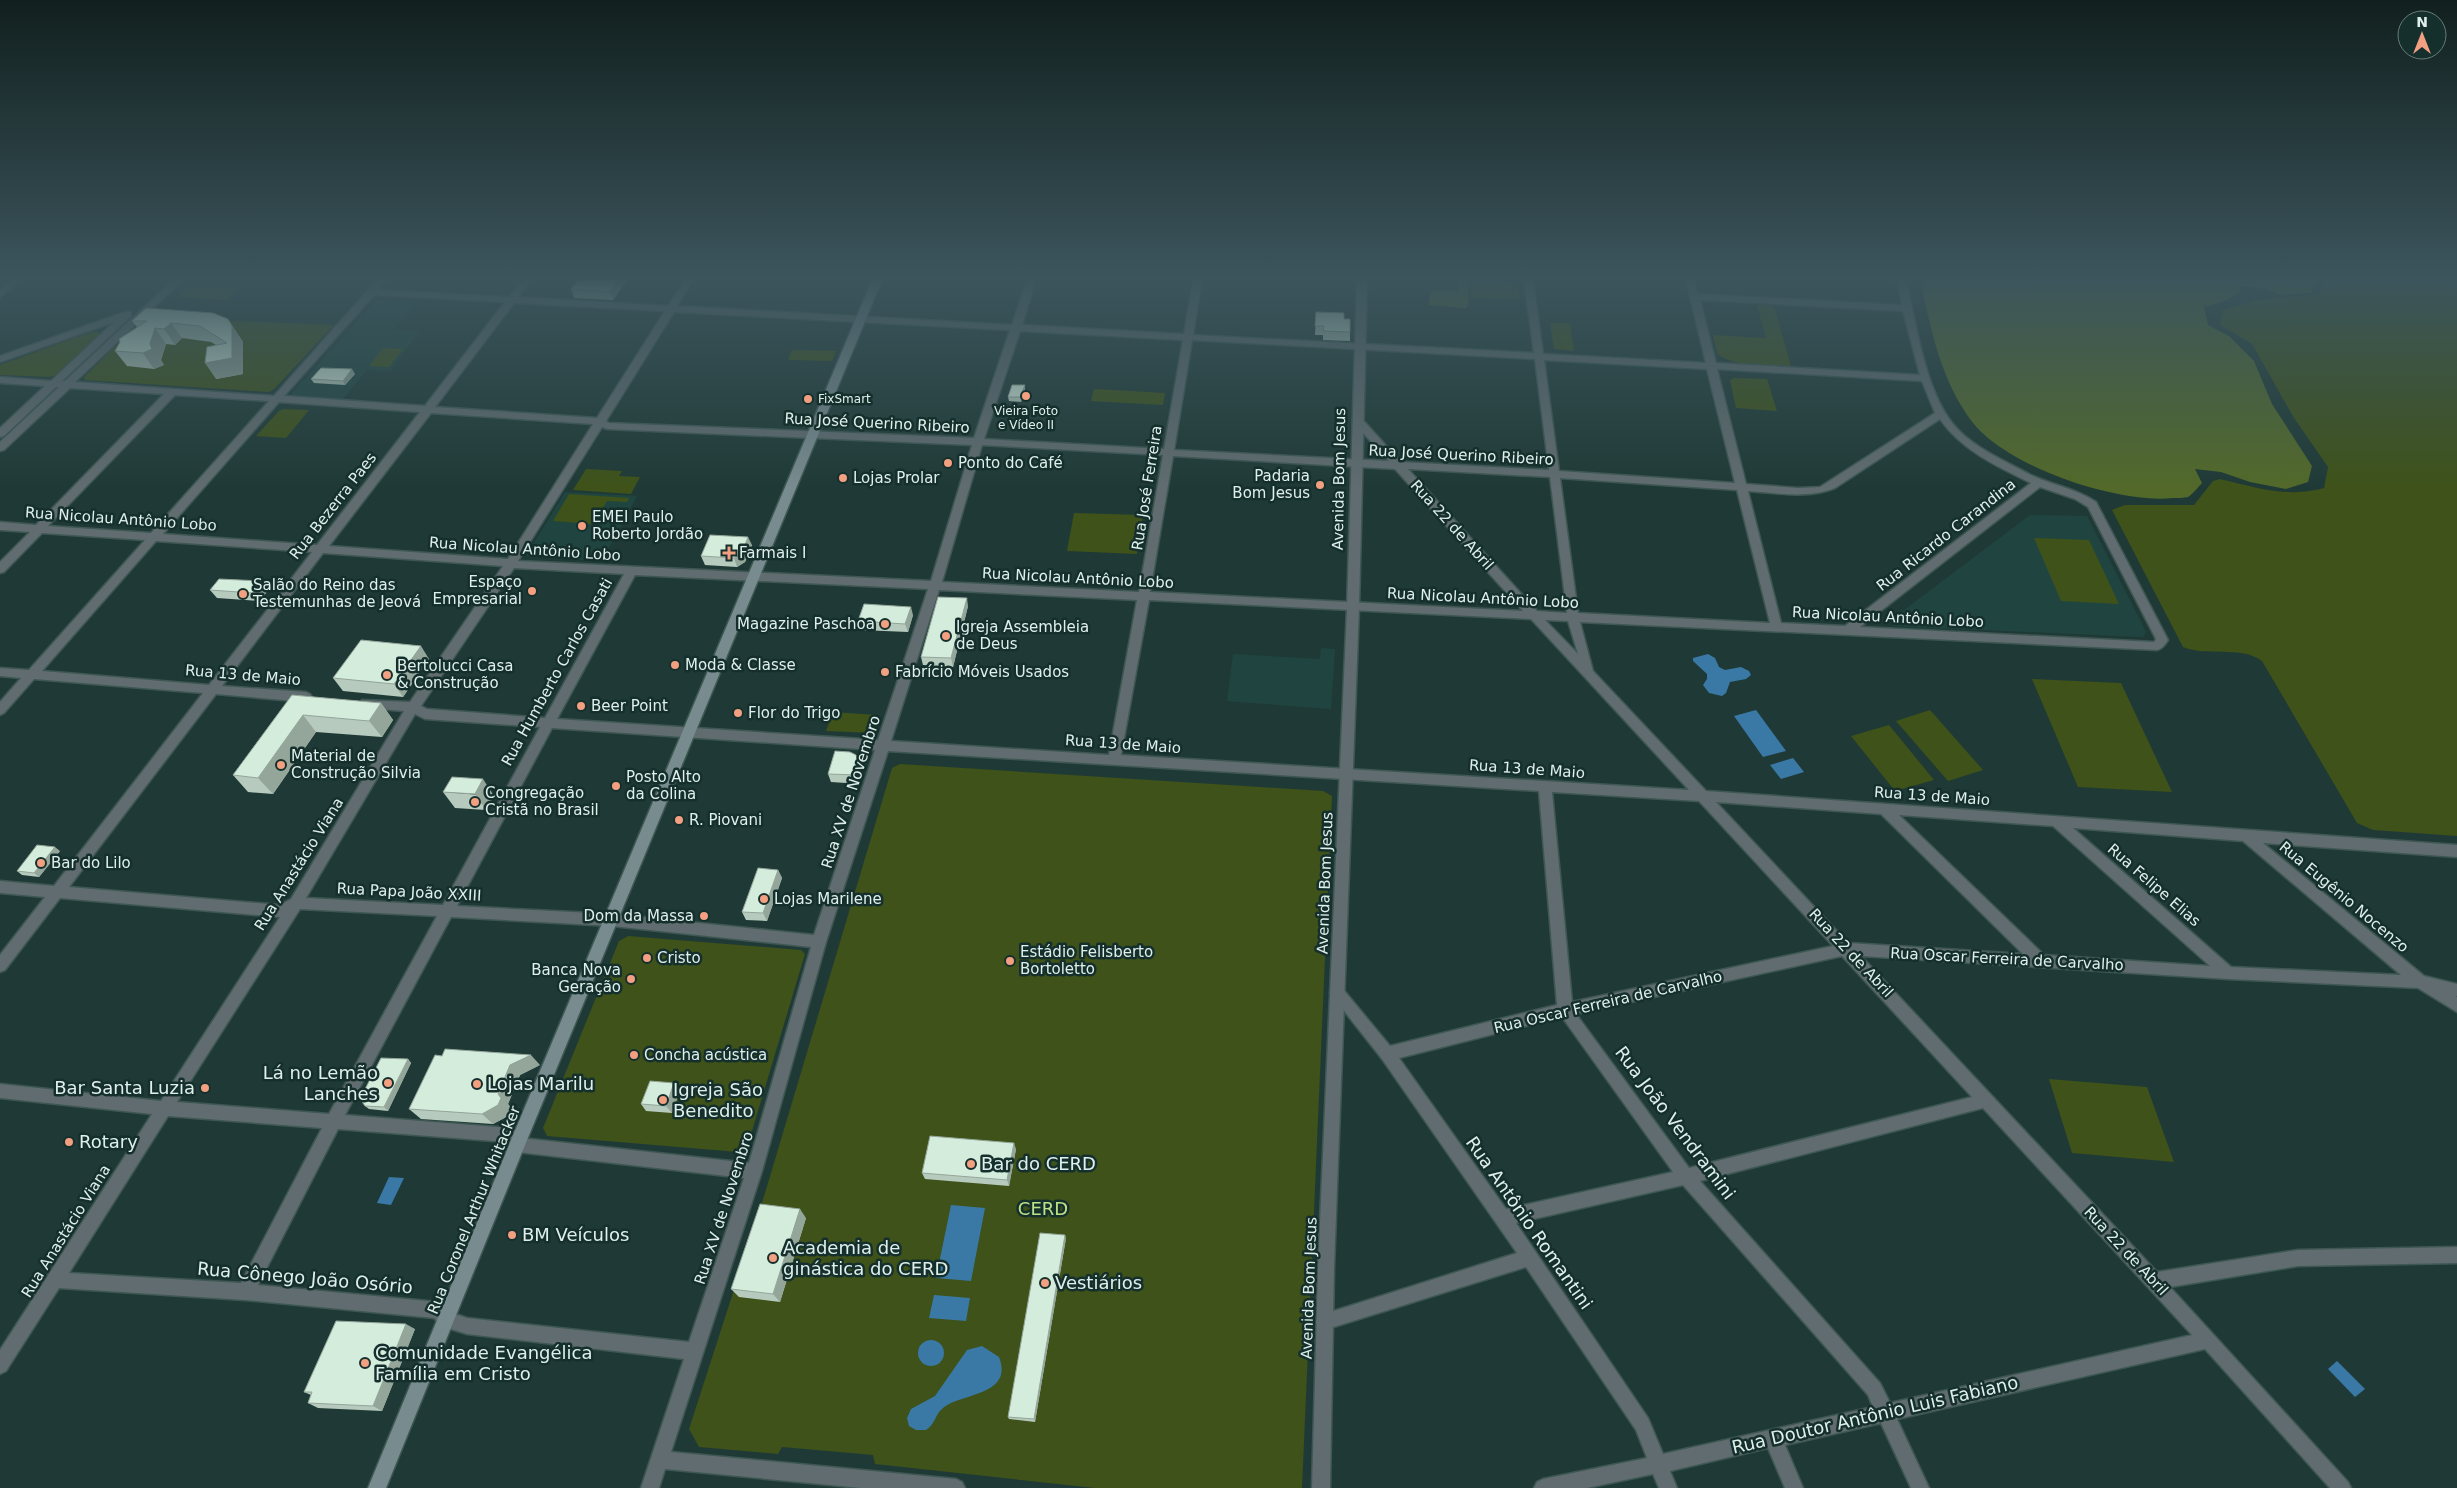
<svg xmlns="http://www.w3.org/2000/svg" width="2457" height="1488" font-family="'DejaVu Sans',sans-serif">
<rect width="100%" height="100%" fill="#1f3a36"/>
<g fill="#204540">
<polygon points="377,300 417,302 394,329 420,331 390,371 367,370 342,400 293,396 291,394"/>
<polygon points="565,492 637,496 602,561 526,556"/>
<polygon points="2030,515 2087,516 2146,632 2143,637 1893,626 1891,620"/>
<polygon points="1321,648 1335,649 1331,709 1227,701 1233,654 1320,659"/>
</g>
<g fill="#3e5219">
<polygon points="1474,280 1518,284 1520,299 1471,298 1471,282"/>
<path d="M2326,280L2457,281V836L2373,830L2357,823L2262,661C2240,645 2208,657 2183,647L2112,510L2125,505H2194L2213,481L2220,479C2259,488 2285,498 2324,488L2328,467L2294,418L2252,344L2220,325L2223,310L2258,300L2319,294Z"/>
<polygon points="189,287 238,289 227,300 178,297"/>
<path d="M1757,305L1774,306L1791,366C1766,365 1738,368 1717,354L1713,335L1766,338Z"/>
<polygon points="145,317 334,325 275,388 269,392 85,380 84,377"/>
<polygon points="1550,323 1570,323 1574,351 1554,349"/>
<polygon points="91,332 99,332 99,335 56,375 50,377 0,375 0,365"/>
<polygon points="383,348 403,349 389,367 369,366"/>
<polygon points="792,350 836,351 832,361 788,360"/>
<polygon points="1734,378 1767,379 1777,411 1736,408 1730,380"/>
<polygon points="1094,389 1165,393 1163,405 1091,401"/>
<polygon points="283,409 309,410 286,438 256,436 279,411"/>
<polygon points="586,469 622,471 619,476 640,477 631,494 573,490"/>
<polygon points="569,494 629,498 627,502 607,501 594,524 553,521"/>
<polygon points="1074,513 1143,515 1137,554 1067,551"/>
<polygon points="2034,538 2089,540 2119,604 2061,601"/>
<polygon points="2032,679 2121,683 2172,792 2078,787"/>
<polygon points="1930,710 1983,770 1948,781 1896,721"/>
<polygon points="833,712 877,715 871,733 826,731"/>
<polygon points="1889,725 1934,780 1895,791 1851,736"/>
<polygon points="900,764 1323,791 1332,796 1302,1488 1095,1488 875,1464 873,1455 782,1447 778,1454 699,1447 689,1429 762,1203 892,768"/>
<polygon points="628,936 801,950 805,954 746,1151 738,1152 547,1136 543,1128 619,941"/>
<polygon points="2049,1079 2147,1087 2174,1162 2072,1153"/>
</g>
<g fill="#52692a">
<polygon points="1459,280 1469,280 1468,306 1465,308 1429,305 1430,291 1457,291 1459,289"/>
<path d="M1927,280H2317L2311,293L2281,295L2260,287L2240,286V292L2225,301L2204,307L2208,325L2229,336L2254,361L2272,404L2312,466L2308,482L2286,489L2250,482L2221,472L2195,469L2202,483C2198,487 2193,494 2188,497C2184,498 2177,498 2173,498C2117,504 2003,466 1970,419C1942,380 1932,335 1922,288Z"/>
</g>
<g fill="#3a79a5">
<polygon points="1708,654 1715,658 1719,667 1725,670 1741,667 1749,671 1751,675 1746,679 1730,682 1726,693 1722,696 1709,693 1703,685 1707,679 1707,674 1693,661 1693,658"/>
<polygon points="1756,710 1786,751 1763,757 1734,716"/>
<polygon points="1793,758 1804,772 1781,779 1770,765"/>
<polygon points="389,1177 404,1178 391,1205 377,1203"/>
<polygon points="951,1205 985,1208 971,1281 936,1278"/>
<polygon points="934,1295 970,1298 966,1321 929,1318"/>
<circle cx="931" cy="1353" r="13"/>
<path d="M982,1346L999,1357C1014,1396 961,1393 943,1408C935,1414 935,1425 926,1430H916L909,1426L907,1418L911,1409L935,1396L967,1350Z"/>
<polygon points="2337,1361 2365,1389 2355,1397 2328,1369"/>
</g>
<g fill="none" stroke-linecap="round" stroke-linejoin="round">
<defs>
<g id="minor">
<polygon points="12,280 22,280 0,297 0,289"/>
<path d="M173,280H183L75,382L274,396L377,280H387L378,290L509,297L523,280H531L518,297L668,306L685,280H693L677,306L1012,325L1027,280H1036L1022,325L1184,334L1193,280H1202L1193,335L1534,353L1524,280H1533L1543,354L1706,363L1686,280H1694L1698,294L1902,305L1897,280H1906C1916,323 1925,390 1953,424C1972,447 2003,460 2029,474C2051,485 2076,488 2096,502L2168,640C2165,645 2162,649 2157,650L1580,622L1593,671L1706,791L2457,845V857L2263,843L2424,976L2457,984V996H2455L2457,997V1012L2418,988L2228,979L1861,956L2157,1272L2298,1250L2457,1247V1263L2298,1266L2170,1287L2348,1482L2351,1488H2330L2205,1349L1897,1419L1929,1488H1911L1881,1423L1785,1445L1803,1488H1785L1768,1448L1670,1471L1677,1488H1659L1653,1474L1587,1488H1534L1537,1482L1543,1479L1647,1458L1636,1430L1526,1267L1324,1330L1318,1328L1316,1322L1318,1316L1324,1314L1517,1253L1382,1059L1330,993L1332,988L1337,987L1342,988L1390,1046L1557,1005L1539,791L888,751L826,942L762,1171L671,1452L956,1479L962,1482L965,1488H861L665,1469L659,1488H641L684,1359L467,1334L441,1326L434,1318L245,1300L59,1288L6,1371L0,1374V1350L152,1114L0,1098V1084L161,1101L280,917L60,898L5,970L0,972V955L45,897L0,893V881L54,886L203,693L34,679L4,713L0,715V702L21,678L0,676V668L29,670L145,540L42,533L4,572L0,573V562L30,532L0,530V522L36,525L164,394L70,388L4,450L0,451V442L59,387H56L4,436L0,437V428L45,386L0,383V377L51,381L114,322L0,362V356L125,312H131V316L62,381H65ZM374,295L505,302L425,406L284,396ZM1700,300L1903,311L1920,375L1716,363ZM514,303L665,311L597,418L435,407ZM674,312L1010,330L974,438L609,423L606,421ZM1020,331L1183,340L1164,449L984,439ZM1192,340L1535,359L1549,470L1401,462L1361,418H1353V422L1389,461L1174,450ZM1544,360L1707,369L1735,483L1559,471ZM1717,369L1922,381L1935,413L1820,487L1798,488L1746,484ZM175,395L269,401L151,533L48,526ZM279,402L420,412L317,545L163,534ZM431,413L593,424L508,559L329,546ZM1940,419C1961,450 1998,467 2031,483L1845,626L1781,623L1748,491C1776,493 1808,499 1835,488ZM602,427L607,429L972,445L931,581L518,561ZM982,445L1163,455L1139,592L942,582ZM1173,456L1395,469L1523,611L1150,592ZM1408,469L1550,477L1567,613L1537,611ZM1560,478L1737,490L1770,623L1578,613ZM2040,487L2075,499L2088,507L2156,639L2154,642L1860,627ZM156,541L312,552L209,685L42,671ZM323,553L503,566L410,702L362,700L360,703L362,706L366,708L404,711L291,899L280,905L69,887L216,694L306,702L310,700L312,697L310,694L306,692L222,686ZM514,568L624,574L545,718L427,709L421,706ZM635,575L928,589L878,740L557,719ZM939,590L1137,600L1109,755L891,741ZM1149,600L1531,619L1689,790L1121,755ZM1545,620L1568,621L1578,654ZM415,714L425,719L540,727L443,905L306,898ZM552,728L875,750L814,935L612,914L457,906ZM1552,792L1699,801L1833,946L1572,1002ZM1716,802L1881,814L2023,954L1848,943ZM1899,815L2053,826L2210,966L2044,955ZM2073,828L2243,841L2401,975L2231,967ZM300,909L437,916L329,1114L177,1102ZM451,917L612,926L811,947L749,1163L521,1138L516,1130L511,1128L345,1115ZM1842,956L1972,1097L1689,1168L1576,1014ZM1562,1017L1673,1172L1506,1209L1399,1058ZM1983,1108L2192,1335L1890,1403L1880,1383L1700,1181ZM168,1116L322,1128L241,1283L69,1273ZM338,1129L507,1142L512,1150L517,1152L744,1178L689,1342L467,1318L452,1313L444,1304L438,1302L258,1285ZM1683,1185L1868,1395L1873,1407L1663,1454L1648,1418L1516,1223Z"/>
</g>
<polygon id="tertiary" points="1357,280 1367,280 1359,608 1334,1268 1330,1488 1312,1488 1318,1268 1347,608"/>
<polygon id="secondary" points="872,280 882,280 525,1145 386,1488 368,1488 509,1145"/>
</defs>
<use href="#minor" stroke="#3e5753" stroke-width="3"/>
<use href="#tertiary" stroke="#3e5753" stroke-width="3"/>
<use href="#secondary" stroke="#3e5753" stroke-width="3"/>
<use href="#minor" fill="#606c6f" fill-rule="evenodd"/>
<use href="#tertiary" fill="#606c6f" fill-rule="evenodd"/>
<use href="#secondary" fill="#788b8f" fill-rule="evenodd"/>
</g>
<g fill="#b6cbbd">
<polygon points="578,280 627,280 613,300 574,298 571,289"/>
<polygon points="1316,312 1344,319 1350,332 1350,341 1323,340 1323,335 1315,335"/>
<polygon points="228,319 243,342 243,374 216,379 216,345 211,342 182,338 175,345 166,344 161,360 164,365 154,369 127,366 115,351 137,327 132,321"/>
<polygon points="355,374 345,385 314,383 311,379"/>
<polygon points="1025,390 1021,402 1009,401 1008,397"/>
<polygon points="752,545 745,562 737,567 705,565 701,556"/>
<polygon points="261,581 268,590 260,601 217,598 210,590"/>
<polygon points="968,606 953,667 923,665 921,657"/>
<polygon points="913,615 908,632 861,630 858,621"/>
<polygon points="429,659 403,697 343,691 333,678"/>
<polygon points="292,695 381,703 393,720 382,737 316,732 273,794 248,792 233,775"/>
<polygon points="862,772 859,776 861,784 831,782 828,774"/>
<polygon points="443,792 494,796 486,810 455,808"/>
<polygon points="60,851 39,877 22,875 17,871"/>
<polygon points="778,870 782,878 767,921 746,920 742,912"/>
<polygon points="408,1059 411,1063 388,1111 369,1109 365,1106"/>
<polygon points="540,1065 520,1075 508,1104 511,1108 508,1116 493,1124 421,1119 409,1109"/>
<polygon points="674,1083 680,1090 672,1113 646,1111 641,1104"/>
<polygon points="1016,1149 1009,1186 925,1179 922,1173"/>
<polygon points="806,1218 780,1302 739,1297 731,1289"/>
<polygon points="1066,1238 1035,1422 1009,1419 1008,1417"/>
<polygon points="415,1329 382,1411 318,1408 308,1403 311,1395 304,1392"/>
</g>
<g fill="#94a59a">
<polygon points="618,280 627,280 613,300 609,292"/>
<polygon points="171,323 182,338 175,345 164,329"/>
<polygon points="232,326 243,342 243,374 216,379 205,363 232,358"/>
<polygon points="155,328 166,344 161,360 164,365 154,369 143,353 150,344"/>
<polygon points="352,369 355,374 345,385 343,381"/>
<polygon points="1025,385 1025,390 1021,402 1020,397"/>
<polygon points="748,537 752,545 745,562 737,567 734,558"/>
<polygon points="261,581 268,590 260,601 253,593"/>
<polygon points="967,598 968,606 953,667 951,658"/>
<polygon points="911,607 913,615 908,632 905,624"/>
<polygon points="421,646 429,659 403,697 394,684"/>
<polygon points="381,703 393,720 382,737 369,721"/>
<polygon points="303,715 316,732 273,794 258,778"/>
<polygon points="859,763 862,772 859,776 861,784 856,768"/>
<polygon points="483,779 494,796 486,810 475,794"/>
<polygon points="55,847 60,851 39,877 34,873"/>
<polygon points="778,870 782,878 767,921 763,913"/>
<polygon points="531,1055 540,1065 520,1075 508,1104 511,1108 508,1116 493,1124 482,1114 498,1094 510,1065"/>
<polygon points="408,1059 411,1063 388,1111 384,1107"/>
<polygon points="674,1083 680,1090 672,1113 666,1106"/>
<polygon points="1014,1143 1016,1149 1009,1186 1007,1180"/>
<polygon points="800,1209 806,1218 780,1302 773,1294"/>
<polygon points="1065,1235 1066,1238 1035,1422 1034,1419"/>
<polygon points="406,1324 415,1329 382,1411 373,1406"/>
</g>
<g fill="#d4ecdc" stroke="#94a59a">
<polygon points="578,280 618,280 609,292 571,289"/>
<polygon points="146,308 213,313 228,319 232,326 232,358 205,363 207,347 227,343 200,326 171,323 164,329 155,328 150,344 152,349 143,353 115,351 120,342 119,339 147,321 132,321"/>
<polygon points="1316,312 1344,313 1344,319 1350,319 1350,332 1323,331 1324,326 1315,326"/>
<polygon points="321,368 352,369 343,381 311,379"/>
<polygon points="1012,385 1025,385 1020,397 1008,397"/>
<polygon points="710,535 748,537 742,553 734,558 701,556"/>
<polygon points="219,579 261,581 253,593 210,590"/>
<polygon points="938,597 967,598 951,658 921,657"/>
<polygon points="864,604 911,607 905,624 858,621"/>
<polygon points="361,640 421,646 394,684 333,678"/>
<polygon points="292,695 381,703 369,721 303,715 258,778 233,775"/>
<polygon points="835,751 850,752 856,755 859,764 856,768 858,775 828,774"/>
<polygon points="452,777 483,779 475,794 443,792"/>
<polygon points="37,845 55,847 34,873 17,871"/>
<polygon points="758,868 778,870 763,913 742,912"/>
<polygon points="445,1049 531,1055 510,1065 498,1094 501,1098 498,1105 482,1114 409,1109 435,1055 442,1056"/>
<polygon points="381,1058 408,1059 384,1107 365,1106 360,1099"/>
<polygon points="650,1081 674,1083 666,1106 641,1104"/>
<polygon points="930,1136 1014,1143 1007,1180 922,1173"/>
<polygon points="760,1204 800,1209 773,1294 731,1289"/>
<polygon points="1040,1233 1065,1235 1034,1419 1008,1417"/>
<polygon points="336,1321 406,1324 373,1406 308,1403 312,1392 304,1392"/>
</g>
<linearGradient id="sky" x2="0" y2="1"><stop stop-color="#11201e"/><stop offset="0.57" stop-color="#3c555d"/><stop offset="1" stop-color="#3c555d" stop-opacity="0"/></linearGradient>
<rect width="2457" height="488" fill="url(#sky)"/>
<g fill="#f2a081" stroke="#15302c" stroke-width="2">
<circle cx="1026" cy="396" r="5"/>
<circle cx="808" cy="399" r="5"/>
<circle cx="948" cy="463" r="5"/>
<circle cx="843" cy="478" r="5"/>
<circle cx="1320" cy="485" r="5"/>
<circle cx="582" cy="526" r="5"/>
<path d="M726.5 545.5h5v5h5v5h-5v5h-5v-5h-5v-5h5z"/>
<circle cx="532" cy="591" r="5"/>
<circle cx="243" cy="594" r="5"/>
<circle cx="885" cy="624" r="5"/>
<circle cx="946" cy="636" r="5"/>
<circle cx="675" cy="665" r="5"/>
<circle cx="885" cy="672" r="5"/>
<circle cx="387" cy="675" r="5"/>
<circle cx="581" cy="706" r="5"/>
<circle cx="738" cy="713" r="5"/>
<circle cx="281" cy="765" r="5"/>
<circle cx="616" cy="786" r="5"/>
<circle cx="475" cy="802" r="5"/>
<circle cx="679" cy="820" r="5"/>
<circle cx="41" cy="863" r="5"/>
<circle cx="764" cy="899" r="5"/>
<circle cx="704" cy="916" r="5"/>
<circle cx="647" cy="958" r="5"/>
<circle cx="1010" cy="961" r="5"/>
<circle cx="631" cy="979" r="5"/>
<circle cx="634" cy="1055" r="5"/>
<circle cx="388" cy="1083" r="5"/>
<circle cx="477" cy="1084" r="5"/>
<circle cx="205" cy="1088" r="5"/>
<circle cx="663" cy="1100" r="5"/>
<circle cx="69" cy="1142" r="5"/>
<circle cx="971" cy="1164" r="5"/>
<circle cx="512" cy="1235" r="5"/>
<circle cx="773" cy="1258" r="5"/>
<circle cx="1045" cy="1283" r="5"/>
<circle cx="365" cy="1363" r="5"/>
</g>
<g text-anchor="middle" stroke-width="5" stroke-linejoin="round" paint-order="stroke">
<g font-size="12" fill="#dfefec" stroke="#15302c" text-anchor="start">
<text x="818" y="403">FixSmart</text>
<text x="1026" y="415" text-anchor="middle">Vieira Foto<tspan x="1026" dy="14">e Vídeo II</tspan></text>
</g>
<g font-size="15" fill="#dfefec" stroke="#15302c">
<text transform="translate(877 423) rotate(3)" y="5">Rua José Querino Ribeiro</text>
<text transform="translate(1461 455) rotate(3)" y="5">Rua José Querino Ribeiro</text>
<text transform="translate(1339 479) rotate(-89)" y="5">Avenida Bom Jesus</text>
<text transform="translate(1147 488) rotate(-81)" y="5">Rua José Ferreira</text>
<text transform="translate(333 506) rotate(-52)" y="5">Rua Bezerra Paes</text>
<text transform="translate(121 519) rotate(4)" y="5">Rua Nicolau Antônio Lobo</text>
<text transform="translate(1452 525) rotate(48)" y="5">Rua 22 de Abril</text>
<text transform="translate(1946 535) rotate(-38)" y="5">Rua Ricardo Carandina</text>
<text transform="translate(525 549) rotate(4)" y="5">Rua Nicolau Antônio Lobo</text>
<text transform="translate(1078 578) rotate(3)" y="5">Rua Nicolau Antônio Lobo</text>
<text transform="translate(1483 598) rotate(3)" y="5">Rua Nicolau Antônio Lobo</text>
<text transform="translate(1888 617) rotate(3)" y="5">Rua Nicolau Antônio Lobo</text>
<text transform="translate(557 672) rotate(-61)" y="5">Rua Humberto Carlos Casati</text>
<text transform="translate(243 675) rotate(5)" y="5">Rua 13 de Maio</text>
<text transform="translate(1123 744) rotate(4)" y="5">Rua 13 de Maio</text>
<text transform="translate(1527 769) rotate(4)" y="5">Rua 13 de Maio</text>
<text transform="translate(851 792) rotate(-72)" y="5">Rua XV de Novembro</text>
<text transform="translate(1932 796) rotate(4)" y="5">Rua 13 de Maio</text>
<text transform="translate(299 864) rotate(-58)" y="5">Rua Anastácio Viana</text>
<text transform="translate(1325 883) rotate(-88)" y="5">Avenida Bom Jesus</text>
<text transform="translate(2154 885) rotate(41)" y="5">Rua Felipe Elias</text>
<text transform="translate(409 892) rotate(3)" y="5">Rua Papa João XXIII</text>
<text transform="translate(2344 897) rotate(40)" y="5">Rua Eugênio Nocenzo</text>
<text transform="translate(1851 953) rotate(47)" y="5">Rua 22 de Abril</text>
<text transform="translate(2007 959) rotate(3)" y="5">Rua Oscar Ferreira de Carvalho</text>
<text transform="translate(1608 1002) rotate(-13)" y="5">Rua Oscar Ferreira de Carvalho</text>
<text transform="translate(724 1208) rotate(-72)" y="5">Rua XV de Novembro</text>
<text transform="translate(474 1210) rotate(-68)" y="5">Rua Coronel Arthur Whitacker</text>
<text transform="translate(66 1231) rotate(-58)" y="5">Rua Anastácio Viana</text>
<text transform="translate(2126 1251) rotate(47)" y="5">Rua 22 de Abril</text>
<text transform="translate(1309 1288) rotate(-88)" y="5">Avenida Bom Jesus</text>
</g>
<g font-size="15" fill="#dfefec" stroke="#15302c" text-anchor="start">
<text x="958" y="468">Ponto do Café</text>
<text x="1310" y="481" text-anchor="end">Padaria<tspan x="1310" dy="17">Bom Jesus</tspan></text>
<text x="853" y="483">Lojas Prolar</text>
<text x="592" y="522">EMEI Paulo<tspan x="592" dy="17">Roberto Jordão</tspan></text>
<text x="739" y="558">Farmais I</text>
<text x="522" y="587" text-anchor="end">Espaço<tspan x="522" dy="17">Empresarial</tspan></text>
<text x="253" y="590">Salão do Reino das<tspan x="253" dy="17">Testemunhas de Jeová</tspan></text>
<text x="875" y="629" text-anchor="end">Magazine Paschoa</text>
<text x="956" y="632">Igreja Assembleia<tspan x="956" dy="17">de Deus</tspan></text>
<text x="685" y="670">Moda &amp; Classe</text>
<text x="397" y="671">Bertolucci Casa<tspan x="397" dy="17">&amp; Construção</tspan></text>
<text x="895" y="677">Fabrício Móveis Usados</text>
<text x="591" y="711">Beer Point</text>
<text x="748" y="718">Flor do Trigo</text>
<text x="291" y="761">Material de<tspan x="291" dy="17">Construção Silvia</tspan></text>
<text x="626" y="782">Posto Alto<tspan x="626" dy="17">da Colina</tspan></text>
<text x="485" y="798">Congregação<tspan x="485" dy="17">Cristã no Brasil</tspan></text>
<text x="689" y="825">R. Piovani</text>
<text x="51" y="868">Bar do Lilo</text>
<text x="774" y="904">Lojas Marilene</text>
<text x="694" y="921" text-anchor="end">Dom da Massa</text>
<text x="1020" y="957">Estádio Felisberto<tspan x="1020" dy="17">Bortoletto</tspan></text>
<text x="657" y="963">Cristo</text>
<text x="621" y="975" text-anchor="end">Banca Nova<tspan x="621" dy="17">Geração</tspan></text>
<text x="644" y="1060">Concha acústica</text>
</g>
<g font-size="18" fill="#dfefec" stroke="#15302c" text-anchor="start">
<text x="378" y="1079" text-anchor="end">Lá no Lemão<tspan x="378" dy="21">Lanches</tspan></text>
<text x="487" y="1090">Lojas Marilu</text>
<text x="195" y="1094" text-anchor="end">Bar Santa Luzia</text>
<text x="673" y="1096">Igreja São<tspan x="673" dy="21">Benedito</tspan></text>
<text x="79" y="1148">Rotary</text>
<text x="981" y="1170">Bar do CERD</text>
<text x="522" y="1241">BM Veículos</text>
<text x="783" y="1254">Academia de<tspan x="783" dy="21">ginástica do CERD</tspan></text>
<text x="1055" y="1289">Vestiários</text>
<text x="375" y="1359">Comunidade Evangélica<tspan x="375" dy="21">Família em Cristo</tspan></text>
</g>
<g font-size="18" fill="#dfefec" stroke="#15302c">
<text transform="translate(1675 1123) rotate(53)" y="6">Rua João Vendramini</text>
<text transform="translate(1529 1223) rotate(55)" y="6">Rua Antônio Romantini</text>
<text transform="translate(305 1278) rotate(5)" y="6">Rua Cônego João Osório</text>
<text transform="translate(1875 1415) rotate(-13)" y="6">Rua Doutor Antônio Luis Fabiano</text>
</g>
<g font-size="18" fill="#bde186" stroke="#15302c">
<text x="1043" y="1215">CERD</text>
</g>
</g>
<g transform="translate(2422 35)"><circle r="24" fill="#15302c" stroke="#667c79"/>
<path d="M0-4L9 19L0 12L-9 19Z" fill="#f2a081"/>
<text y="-8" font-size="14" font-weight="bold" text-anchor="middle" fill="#dfefec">N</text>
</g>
</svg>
